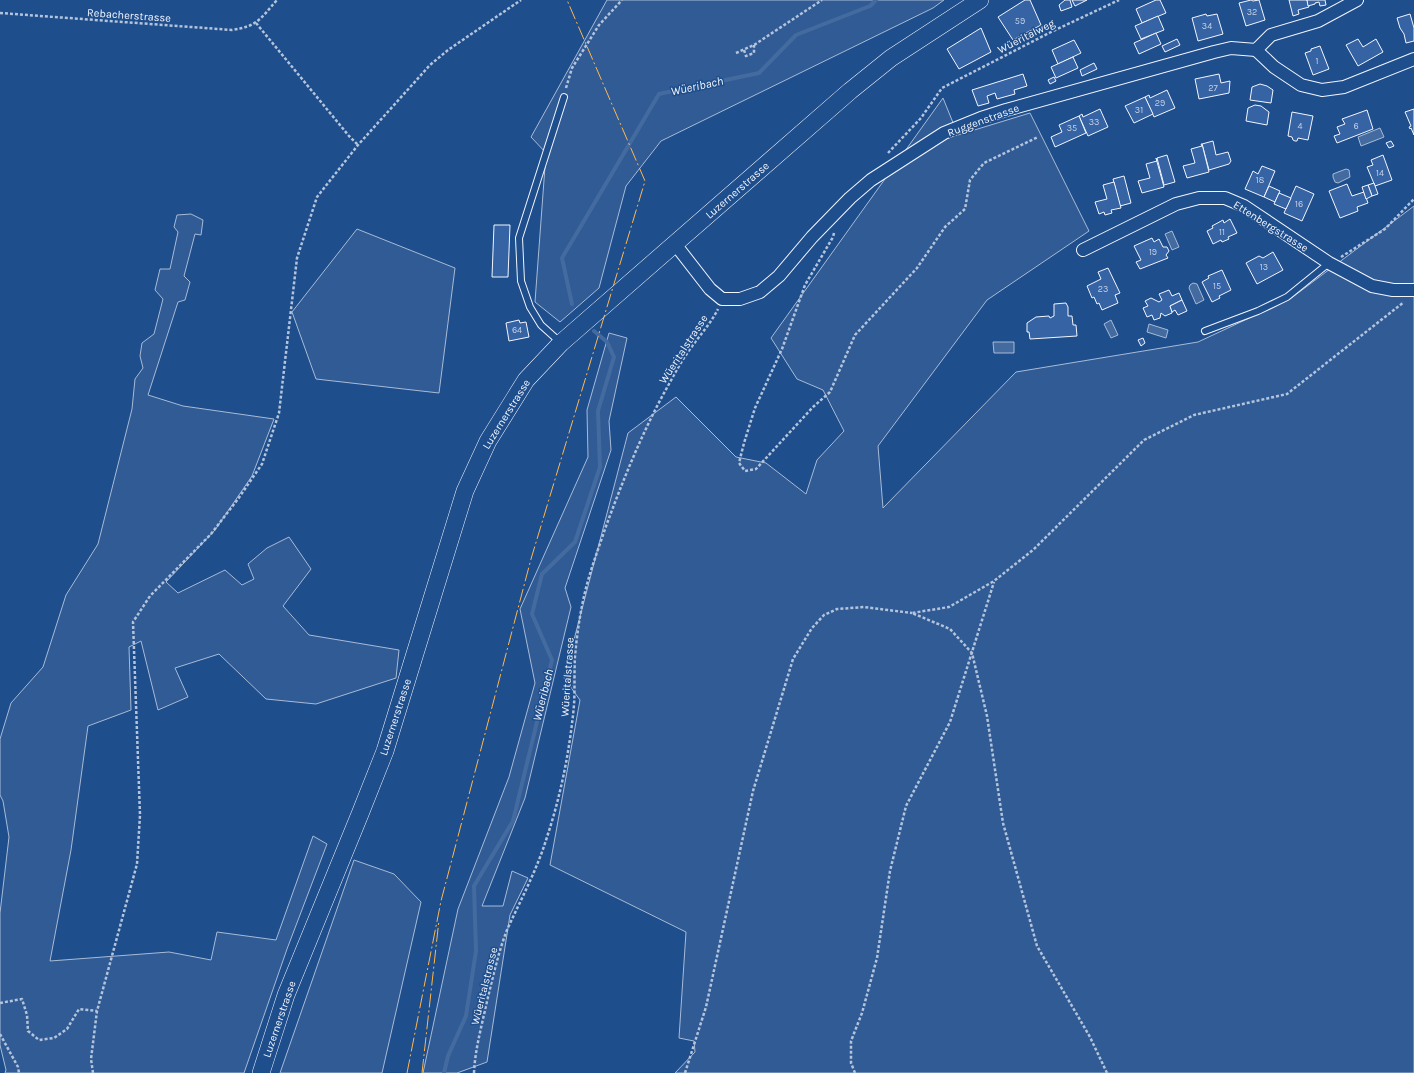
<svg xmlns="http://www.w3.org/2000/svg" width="1414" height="1073" font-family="Karla,sans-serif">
<rect width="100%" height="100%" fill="#1f4e8c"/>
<g fill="#305b95" stroke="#a8bbd7">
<polygon points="607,0 944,0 933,8 661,141 626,186 599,288 560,322 535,302 546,153 531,137"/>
<polygon points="943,98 958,135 1030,113 1089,231 987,300 878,446 883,508 1016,372 1198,342 1290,299 1414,206 1414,1073 675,1073 695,1052 694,1041 679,1038 686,932 550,865 580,700 564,678 628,433 676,397 736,457 766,463 806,494 817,460 844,431 823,390 797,379 771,338"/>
<polygon points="191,214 203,220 201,235 195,234 184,276 190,282 185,300 178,302 148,395 183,406 274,419 252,476 215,530 166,582 178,593 225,570 242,585 254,579 248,564 267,548 289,537 311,569 283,606 309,635 399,650 396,678 316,704 266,699 219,654 175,668 188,697 158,710 141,641 129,647 131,710 88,726 71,850 50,961 169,952 211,960 217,932 276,940 313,836 327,844 287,949 244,1073 5,1073 6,1070 0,1045 0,913 9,837 3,801 0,795 0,739 11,703 43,667 66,595 98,544 132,409 135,379 143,368 140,356 142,343 154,334 163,299 155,290 160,269 170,269 178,232 174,227 177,215"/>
<polygon points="357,229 455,268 439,393 316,379 292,312"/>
<polygon points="609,333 627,338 609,421 611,450 565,588 571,607 525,798 482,906 503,906 512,871 528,878 510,915 487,1062 457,1073 423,1073 458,909 509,777 535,683 520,609 588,457 587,410"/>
<polygon points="354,860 394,874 421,902 382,1073 280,1073"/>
</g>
<g fill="#446ba0" stroke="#a8bbd7">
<polygon points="1380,128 1384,137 1361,146 1358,137"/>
<polygon points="1346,169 1349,170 1350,177 1338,183 1335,182 1333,177 1333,174"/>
<polygon points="1172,231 1179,247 1172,250 1165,234"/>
<polygon points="1193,283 1197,284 1204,300 1196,304 1189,288 1190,285"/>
<polygon points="1111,320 1118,335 1111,338 1104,324"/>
<polygon points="1149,324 1168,330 1166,338 1147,332"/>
<polygon points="993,342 1014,342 1014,353 994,353"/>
</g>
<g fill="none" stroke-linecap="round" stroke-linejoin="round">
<g stroke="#446ba0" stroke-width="4">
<polyline points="572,304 562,258 659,94 759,73 796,35 870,6 876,0"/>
<polyline points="444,1073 448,1056 466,1016 476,951 474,886 513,821 552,660 532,614 542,574 575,542 600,467 598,411 614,357 607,342 594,331"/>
</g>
</g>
<g fill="#3563a3" stroke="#f2f6ff">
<polygon points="1025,0 1030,0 1041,25 1013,40 998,17"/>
<polygon points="1065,0 1070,0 1072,7 1061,11 1059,5"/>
<polygon points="1072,0 1087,0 1075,6"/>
<polygon points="1156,0 1160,0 1166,13 1142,23 1136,9"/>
<polygon points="1251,0 1253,1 1259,0 1265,20 1246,26 1239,3"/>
<polygon points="1289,0 1307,0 1309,7 1298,10 1299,14 1293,16"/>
<polygon points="1307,0 1325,0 1326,5 1320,6 1319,2 1315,3 1315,4 1308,6"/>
<polygon points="1206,14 1207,16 1217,14 1223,34 1198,41 1192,18"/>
<polygon points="1410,14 1414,28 1414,41 1406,43 1404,34 1400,28 1397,18"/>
<polygon points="1158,16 1164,30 1141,39 1135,26"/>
<polygon points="981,28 991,52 959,69 947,49"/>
<polygon points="1156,33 1161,44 1139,54 1134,43"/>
<polygon points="1177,39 1180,45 1165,52 1162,46"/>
<polygon points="1358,39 1363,47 1376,39 1383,52 1358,66 1346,45"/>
<polygon points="1074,40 1081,53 1058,64 1052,50"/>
<polygon points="1320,46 1329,69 1313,75 1305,53 1311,51 1311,49"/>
<polygon points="1073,57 1078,68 1056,78 1051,67"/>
<polygon points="1094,63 1097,69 1082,76 1080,70"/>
<polygon points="1023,74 1027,86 1014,90 1015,94 997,99 995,93 987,96 989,103 978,106 972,90"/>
<polygon points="1219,74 1221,83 1230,81 1229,93 1199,99 1195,79"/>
<polygon points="1054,77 1056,81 1050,84 1048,80"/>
<polygon points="1260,84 1267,86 1273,90 1271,103 1250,100 1252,87"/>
<polygon points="1167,90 1175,108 1154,117 1145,97 1149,95 1150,98"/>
<polygon points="1145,97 1153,114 1134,123 1125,106"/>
<polygon points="1255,105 1261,106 1269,112 1267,125 1246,121 1248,108"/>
<polygon points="1100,109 1108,127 1088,136 1079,116 1082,114 1083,117"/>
<polygon points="1414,109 1414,135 1411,128 1410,129 1409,127 1411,126 1405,112"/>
<polygon points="1367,110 1373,129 1337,143 1334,136 1340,134 1337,127 1345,124 1342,119"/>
<polygon points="1292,112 1313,116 1308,140 1298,138 1297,141 1295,141 1293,140 1292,137 1288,136"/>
<polygon points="1079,116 1086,133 1055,147 1051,137 1062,132 1059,125"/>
<polygon points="1213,141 1216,155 1228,152 1231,161 1229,164 1209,170 1202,144"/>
<polygon points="1391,141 1394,146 1389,148 1386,143"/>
<polygon points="1201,144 1202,144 1209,172 1187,178 1183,166 1195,163 1191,149 1202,146"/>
<polygon points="1167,155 1175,182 1164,185 1157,158"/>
<polygon points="1383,155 1392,180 1375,186 1367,167 1373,165 1371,160"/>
<polygon points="1156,158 1164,187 1142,193 1138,181 1150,178 1146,164 1157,161"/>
<polygon points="1262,166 1275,171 1264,197 1245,189 1253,171 1258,174"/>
<polygon points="1124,176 1131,203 1120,206 1113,179"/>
<polygon points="1114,182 1121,208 1111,210 1112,213 1105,215 1104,212 1099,214 1095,202 1107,199 1103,185"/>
<polygon points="1374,183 1378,194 1372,196 1368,185"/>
<polygon points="1347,184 1352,196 1364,192 1368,203 1357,207 1358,211 1340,218 1329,191"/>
<polygon points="1368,185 1372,196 1366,199 1362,187"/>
<polygon points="1269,186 1280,191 1275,202 1264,197"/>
<polygon points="1296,186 1314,194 1302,221 1284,213"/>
<polygon points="1279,193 1291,198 1286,209 1274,204"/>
<polygon points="1230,219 1237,233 1228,237 1229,239 1222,242 1221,240 1213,244 1207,231 1213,228 1212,226 1223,220 1224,223"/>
<polygon points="494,225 510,225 508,277 492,277"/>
<polygon points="1152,238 1154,242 1159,239 1163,247 1167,247 1169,251 1166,255 1168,258 1140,269 1136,262 1141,260 1134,246"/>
<polygon points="1273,252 1283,270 1257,284 1246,263 1259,256 1263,258"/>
<polygon points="1108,268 1120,293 1115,295 1118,303 1102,310 1099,303 1097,304 1094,297 1092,298 1087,286 1101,279 1098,272"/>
<polygon points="1222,270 1231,290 1219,296 1220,298 1212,302 1202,282 1209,278 1208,276"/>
<polygon points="1169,290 1172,296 1179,293 1182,300 1170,306 1172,311 1172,313 1165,316 1161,313 1160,318 1154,320 1152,315 1147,317 1143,308 1148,306 1145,301 1151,298 1159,302 1162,300 1159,294"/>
<polygon points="1182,300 1187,311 1178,315 1175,310 1172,312 1170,306"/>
<polygon points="1066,303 1068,307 1068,316 1072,316 1073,325 1076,325 1077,336 1030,339 1029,332 1027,332 1027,323 1036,317 1049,316 1050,318 1054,316 1054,304"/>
<polygon points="519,320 520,323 526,322 529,337 509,341 506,323"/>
<polygon points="1143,338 1145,343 1141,346 1138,340"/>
</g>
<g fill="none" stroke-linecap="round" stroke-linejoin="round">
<defs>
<g id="lane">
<polyline points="1205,331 1258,311 1287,297 1329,263"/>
<polyline points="560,342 541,325 530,307 521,281 519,238 564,97"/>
</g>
<g id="street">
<polyline points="1256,50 1274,67 1301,85 1322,90 1344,87 1414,59"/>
<polyline points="675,244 710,289 722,299 740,299 760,292 779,276 812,237 850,198 871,180 944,133 981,118 1006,110 1214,52 1231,48 1256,50 1271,35 1318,21 1357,0"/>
<polyline points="1083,250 1176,204 1199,198 1225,198 1244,206 1329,263 1372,286 1393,290 1414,290"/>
</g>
<polyline id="secondary" points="261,1073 286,995 360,814 385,751 465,491 488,441 526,380 561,343 850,91 891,58 980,0"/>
</defs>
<use href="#lane" stroke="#f2f6ff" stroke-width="8"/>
<use href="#street" stroke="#f2f6ff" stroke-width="14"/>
<use href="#secondary" stroke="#f2f6ff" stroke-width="18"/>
<g stroke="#b3c4dc" stroke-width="2.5" stroke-dasharray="3 2" stroke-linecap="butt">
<path d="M0,13L232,30C258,26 260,19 277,0"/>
<polyline points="256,23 349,136 358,145"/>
<polyline points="744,50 746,56 754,53 754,45"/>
<polyline points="736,53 754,45 822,0"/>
<polyline points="566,88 572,68 599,25 622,0"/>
<polyline points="888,153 921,118 942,88 1051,32 1119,0"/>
<polyline points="834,233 833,237 805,285 782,349 755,408 744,443 739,463 745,471 756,469 813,407 830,392 855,335 917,268 945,227 965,209 970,180 984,163 1038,137"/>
<polyline points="1341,257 1385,229 1414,199"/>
<polyline points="0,1003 22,999 27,1015 28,1031 39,1040 54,1038 67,1029 79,1009 97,1011"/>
<polyline points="0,1034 18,1067 19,1073"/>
<polyline points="93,1073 91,1059 97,1011 137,864 140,815 133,622 150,596 211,534 238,499 262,464 279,413 297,258 317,197 358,145 430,65 448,50 521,0"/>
<path d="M474,1073C475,1049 482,1025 487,1001C493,977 498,953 507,930C521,899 537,870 547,837C561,795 570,749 574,705C575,689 574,672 575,656C577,634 580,613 585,592C590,571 598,550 605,529C623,480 643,430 669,384C675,373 681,362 688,352C698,337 710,325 718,309"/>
<polyline points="685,1073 706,1007 753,791 793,659 812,628 824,615 837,609 864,607 912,613"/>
<polyline points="855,1073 851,1063 851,1041 862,1013 877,958 890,871 906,806 950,722 994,582"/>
<polyline points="1107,1073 1090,1037 1037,946 1003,823 987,716 972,653 950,629 912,613 949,607 994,581 1033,550 1144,440 1194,415 1287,394 1404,302"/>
</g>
<use href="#lane" stroke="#1f4e8c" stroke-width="6"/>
<use href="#street" stroke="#1f4e8c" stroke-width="12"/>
<use href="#secondary" stroke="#1f4e8c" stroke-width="17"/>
<g stroke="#ffb74d" stroke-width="1" stroke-dasharray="14 3 2 3" stroke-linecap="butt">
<polyline points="407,1073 441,901 531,559 645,181 567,0"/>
<polyline points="422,1073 439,920"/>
</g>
</g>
<g text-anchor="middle" stroke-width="3" stroke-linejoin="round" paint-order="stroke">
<g font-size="9" fill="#c3d1e8">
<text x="1252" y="15">32</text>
<text x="1020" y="24">59</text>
<text x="1207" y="29">34</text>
<text x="1317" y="64">1</text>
<text x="1213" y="91">27</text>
<text x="1160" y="106">29</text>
<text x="1139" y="113">31</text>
<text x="1094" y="125">33</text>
<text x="1300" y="129">4</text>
<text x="1356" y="129">6</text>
<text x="1072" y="131">35</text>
<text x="1380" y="176">14</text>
<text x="1260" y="183">18</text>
<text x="1299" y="207">16</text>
<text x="1222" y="235">11</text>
<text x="1153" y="255">19</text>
<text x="1264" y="270">13</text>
<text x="1217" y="289">15</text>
<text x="1103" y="292">23</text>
<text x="517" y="333">64</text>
</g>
<g font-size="11" fill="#f2f6ff" stroke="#1f4e8c">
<text transform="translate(129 15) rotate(4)" y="4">Rebacherstrasse</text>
<text transform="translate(1026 36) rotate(-27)" y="4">Wüeritalweg</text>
<text transform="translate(983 120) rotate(-20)" y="4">Ruggenstrasse</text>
<text transform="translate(737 190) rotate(-41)" y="4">Luzernerstrasse</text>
<text transform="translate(1271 226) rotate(32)" y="4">Ettenbergstrasse</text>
<text transform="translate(683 349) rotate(-57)" y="4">Wüeritalstrasse</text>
<text transform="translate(506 414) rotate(-58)" y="4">Luzernerstrasse</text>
<text transform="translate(567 677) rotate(-86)" y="4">Wüeritalstrasse</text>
<text transform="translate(395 717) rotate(-72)" y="4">Luzernerstrasse</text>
<text transform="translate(484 986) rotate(-76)" y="4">Wüeritalstrasse</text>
<text transform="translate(279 1019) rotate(-71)" y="4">Luzernerstrasse</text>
</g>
<g font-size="12" font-style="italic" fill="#f2f6ff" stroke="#1f4e8c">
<text transform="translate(697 86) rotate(-12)" y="4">Wüeribach</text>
<text transform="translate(543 695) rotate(-76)" y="4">Wüeribach</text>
</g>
</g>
</svg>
